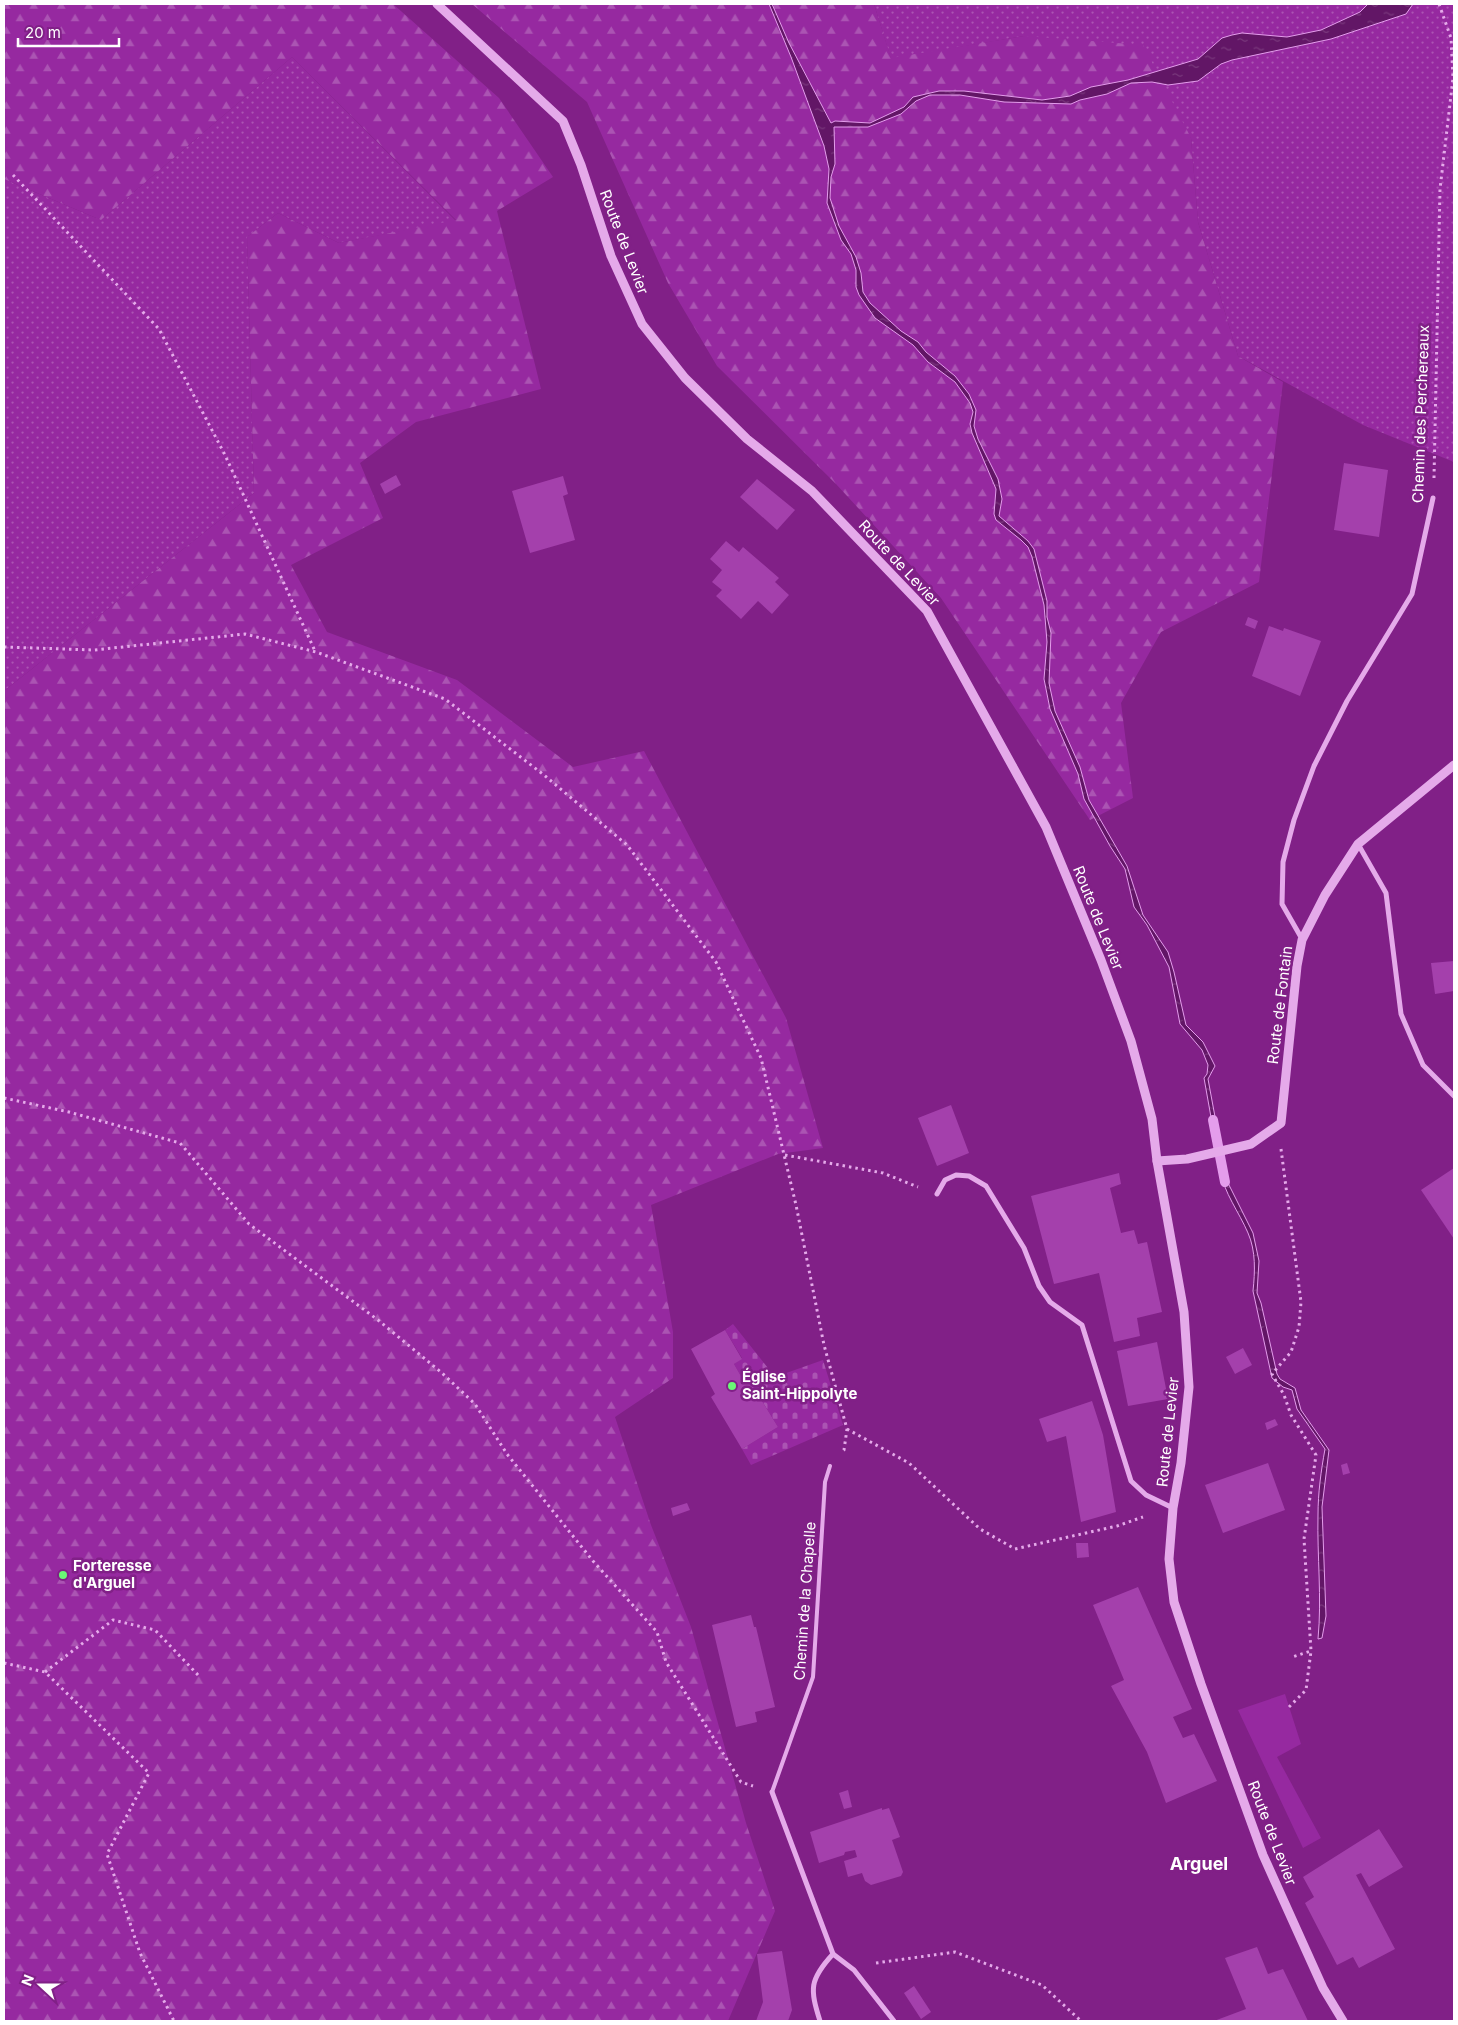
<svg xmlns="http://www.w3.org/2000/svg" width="1458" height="2025" font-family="Inter,sans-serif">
<defs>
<pattern id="grass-dots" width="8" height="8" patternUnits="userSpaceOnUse" patternTransform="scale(1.25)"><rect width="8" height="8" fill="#9629a0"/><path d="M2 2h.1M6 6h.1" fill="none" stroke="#ab54b3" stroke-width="1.8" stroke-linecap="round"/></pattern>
<pattern id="forest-firs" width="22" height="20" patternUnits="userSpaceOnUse" patternTransform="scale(1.25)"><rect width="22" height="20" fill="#9629a0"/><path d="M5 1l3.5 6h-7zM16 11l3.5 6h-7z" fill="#ab54b3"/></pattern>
<pattern id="cemetery-stones" width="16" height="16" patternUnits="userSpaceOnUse" patternTransform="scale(1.25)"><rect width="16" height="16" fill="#9629a0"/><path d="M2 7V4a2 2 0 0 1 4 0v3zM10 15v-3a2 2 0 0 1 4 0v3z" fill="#ab54b3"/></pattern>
<pattern id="water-ripples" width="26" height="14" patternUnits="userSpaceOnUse" patternTransform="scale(1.25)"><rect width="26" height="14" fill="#621666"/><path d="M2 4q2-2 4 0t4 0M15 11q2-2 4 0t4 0" fill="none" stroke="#7a397d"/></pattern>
</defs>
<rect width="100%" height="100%" fill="#812087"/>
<g fill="url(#grass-dots)">
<polygon points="874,4 1454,4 1454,462 1363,425 1238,356 1198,222 1191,138 1024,36 891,59"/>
<polygon points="292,57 456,221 339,243 278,213 247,237 254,493 4,691 4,179 101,220"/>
</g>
<g fill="url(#forest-firs)">
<polygon points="4,4 393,4 499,98 553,177 497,211 541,389 416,422 360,463 383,518 291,565 327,632 457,680 573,767 644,751 786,1018 823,1148 778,1154 651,1205 673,1332 673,1378 615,1417 651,1525 691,1627 746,1823 775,1911 728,2021 4,2021 4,691 254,493 247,237 278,213 339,243 456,220 292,57 101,220 4,179"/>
<polygon points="472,4 874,4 891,58 1024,36 1143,45 1191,138 1198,222 1238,356 1283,382 1259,582 1161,632 1121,703 1133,798 1090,820 941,598 836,484 717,366 668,283 587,102"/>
</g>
<polygon fill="url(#cemetery-stones)" points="733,1324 775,1377 823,1360 843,1425 751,1465 742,1449 778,1427 746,1375 742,1378 734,1364 742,1358 725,1330"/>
<polygon fill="#9629a0" points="1285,1694 1301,1744 1277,1757 1321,1838 1303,1848 1238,1710"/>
<g fill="url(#water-ripples)" stroke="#e49dec">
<polygon points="769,4 772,4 789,43 831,123 835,121 870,123 904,107 913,97 939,91 964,91 1042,100 1070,96 1091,87 1128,80 1198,59 1222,38 1232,35 1242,33 1287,37 1321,30 1360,12 1368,4 1413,4 1406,14 1331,39 1232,60 1221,64 1198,81 1168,85 1152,82 1131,83 1107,94 1080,100 1071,104 1004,102 960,95 930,95 916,101 901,114 868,127 834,127 835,164 831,177 830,198 839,226 856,257 861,273 863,292 870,303 901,331 918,342 926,352 955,376 969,394 976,410 974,426 978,439 998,479 1002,499 999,516 1028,541 1034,549 1047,601 1047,617 1051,633 1049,683 1055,711 1080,767 1089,800 1127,866 1143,915 1168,952 1174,972 1186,1025 1203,1042 1215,1066 1208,1079 1218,1133 1214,1134 1204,1078 1207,1074 1208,1065 1202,1050 1180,1024 1169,967 1147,925 1134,907 1125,869 1110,846 1084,799 1078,774 1050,709 1044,679 1047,642 1044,605 1032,557 1028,547 1021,540 996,520 994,514 996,489 972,433 970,424 973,412 970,403 955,382 928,362 913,345 875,318 859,295 856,287 856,270 851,254 841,240 827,203 829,169 824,146 791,57"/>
<path d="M1224,1169L1228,1183L1253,1233L1259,1261L1257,1293L1261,1303L1277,1374L1280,1379L1295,1388L1301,1410L1329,1450L1322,1507L1326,1616L1322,1638L1318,1639C1322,1598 1317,1556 1318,1515C1318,1493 1321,1471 1325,1449L1297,1409L1292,1390L1283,1387L1272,1378L1253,1291C1255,1272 1256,1251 1248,1233C1239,1212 1224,1193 1220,1170Z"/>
</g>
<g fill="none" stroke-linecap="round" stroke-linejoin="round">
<polyline stroke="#e49dec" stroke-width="10" points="1213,1120 1225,1182"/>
</g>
<g fill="#a440ac">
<polygon points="1344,463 1388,470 1379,537 1334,530"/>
<polygon points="396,475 401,485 385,494 380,484"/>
<polygon points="563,476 568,494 563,496 575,540 530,553 512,491"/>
<polygon points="757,479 795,510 777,530 740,497"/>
<polygon points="726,541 739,552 743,547 779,578 775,582 789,595 772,614 758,601 741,619 716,596 722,590 712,582 722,570 710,559"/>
<polygon points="1248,617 1258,621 1255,629 1245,625"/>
<polygon points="1269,626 1283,631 1284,628 1321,641 1300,696 1252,676"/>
<polygon points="1454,961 1454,991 1435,994 1431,963"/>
<polygon points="951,1105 969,1153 937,1166 918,1118"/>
<polygon points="1454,1168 1454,1239 1421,1190"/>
<polygon points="1119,1173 1121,1184 1110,1188 1121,1233 1134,1230 1138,1244 1147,1242 1162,1312 1137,1318 1140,1336 1114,1342 1099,1273 1054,1284 1031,1196"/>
<polygon points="725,1330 742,1359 734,1364 742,1378 746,1375 778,1427 742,1449 711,1397 715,1394 691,1349"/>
<polygon points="1157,1342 1168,1399 1128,1406 1117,1351"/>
<polygon points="1243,1348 1252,1365 1235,1374 1226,1357"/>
<polygon points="1092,1401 1103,1435 1116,1512 1081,1522 1066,1436 1047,1442 1039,1419"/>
<polygon points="1275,1419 1278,1425 1267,1430 1265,1423"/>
<polygon points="1268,1463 1285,1510 1223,1533 1205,1485"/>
<polygon points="1347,1463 1350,1473 1343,1475 1341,1465"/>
<polygon points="687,1503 690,1510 673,1516 671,1508"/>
<polygon points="1076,1543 1088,1543 1089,1557 1077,1558"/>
<polygon points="1138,1587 1192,1709 1173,1717 1183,1738 1194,1734 1217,1781 1166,1803 1147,1752 1111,1686 1124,1680 1093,1605"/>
<polygon points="751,1615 754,1627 756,1627 775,1707 755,1712 757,1722 736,1727 712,1625"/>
<polygon points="848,1790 852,1807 844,1809 839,1793"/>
<polygon points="882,1808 882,1810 889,1808 900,1837 892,1840 903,1872 901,1876 871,1885 865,1881 862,1873 848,1877 844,1861 857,1857 855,1850 845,1852 844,1855 819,1863 810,1832"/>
<polygon points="1379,1829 1403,1867 1369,1887 1361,1873 1356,1875 1395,1949 1359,1968 1353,1957 1337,1965 1305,1903 1314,1897 1303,1877"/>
<polygon points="1257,1947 1268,1974 1283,1969 1308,2021 1214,2021 1246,2009 1225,1958"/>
<polygon points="782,1951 792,2010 788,2021 756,2021 763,2002 757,1954"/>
<polygon points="914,1986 931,2012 921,2019 904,1993"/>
</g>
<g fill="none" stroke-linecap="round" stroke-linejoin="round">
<g stroke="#e5aaea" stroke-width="3" stroke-dasharray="2.5 4" stroke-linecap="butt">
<polyline points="13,175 159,329 225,455 315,651"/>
<polyline points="1434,478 1440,189 1453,78 1451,38 1439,4"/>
<polyline points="4,647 94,650 245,634 316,652 445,699 544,775 627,845 716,962 761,1058 796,1205 824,1345 847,1429 844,1450 842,1452"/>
<polyline points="4,1098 69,1112 180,1143 249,1224 378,1320 442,1373 475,1404 507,1454 593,1561 657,1632 666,1662 741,1782 753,1786"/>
<polyline points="1281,1149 1301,1302 1299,1327 1291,1352 1272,1374 1284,1395 1291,1415 1316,1455 1304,1539 1311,1651 1292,1657"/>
<polyline points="785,1155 883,1173 918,1187"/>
<polyline points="847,1429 909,1463 980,1529 1015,1549 1117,1526 1143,1517"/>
<polyline points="4,1663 45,1672 149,1773 107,1854 140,1953 174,2021"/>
<polyline points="45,1672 113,1620 155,1630 199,1676"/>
<polyline points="1289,1707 1306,1690 1311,1651"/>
<polyline points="876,1963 955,1952 1042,1985 1081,2021"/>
</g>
<polyline stroke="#e5aaea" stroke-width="4" points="772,1792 813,1677 825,1482 830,1466"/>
<g stroke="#e5aaea" stroke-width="5">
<polyline points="1358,844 1386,893 1401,1014 1423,1065 1454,1096"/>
<polyline points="1302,939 1282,904 1283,862 1294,820 1314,766 1347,701 1412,594 1433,498"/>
<polyline points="937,1194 945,1180 956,1175 969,1176 986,1186 1024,1248 1039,1286 1050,1302 1082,1325 1131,1481 1146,1495 1173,1508"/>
<polyline points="772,1792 833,1954"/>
<polyline points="833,1954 854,1970 894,2021"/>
<path d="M820,2021C810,1989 809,1980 833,1954"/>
</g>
<g stroke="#e5aaea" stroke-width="9">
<polyline points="437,4 563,121 581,165 611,256 642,324 685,378 747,439 812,491 927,611 1046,827 1101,960 1131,1041 1152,1119 1157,1161 1184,1312 1189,1387 1181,1463 1173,1508 1169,1559 1174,1602 1201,1684 1263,1855 1323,1988 1343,2021"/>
<polyline points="1157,1161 1187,1159 1251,1144 1281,1123 1297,966 1302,940 1325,895 1358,844 1454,765"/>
</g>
</g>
<g fill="#6af876" stroke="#812087" stroke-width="2">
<circle cx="732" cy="1386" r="5"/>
<circle cx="63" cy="1575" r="5"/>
</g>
<g text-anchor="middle" stroke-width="5" stroke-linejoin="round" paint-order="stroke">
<g font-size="15" fill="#fff" stroke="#812087">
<text transform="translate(624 242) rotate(69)" y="5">Route de Levier</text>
<text transform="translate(1421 414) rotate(-88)" y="5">Chemin des Perchereaux</text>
<text transform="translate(899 563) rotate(47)" y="5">Route de Levier</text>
<text transform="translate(1098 918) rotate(68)" y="5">Route de Levier</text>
<text transform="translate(1280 1005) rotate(-83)" y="5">Route de Fontain</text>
<text transform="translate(1168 1432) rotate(-84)" y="5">Route de Levier</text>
<text transform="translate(805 1601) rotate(-86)" y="5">Chemin de la Chapelle</text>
<text transform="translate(1272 1833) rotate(69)" y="5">Route de Levier</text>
</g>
<g font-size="15" font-weight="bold" fill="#fff" stroke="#812087" text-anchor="start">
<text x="742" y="1382">Église<tspan x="742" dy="17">Saint-Hippolyte</tspan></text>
<text x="73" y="1571">Forteresse<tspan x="73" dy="17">d'Arguel</tspan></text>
</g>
<g font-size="18" font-weight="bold" fill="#fff" stroke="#812087">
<text x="1199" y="1870">Arguel</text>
</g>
</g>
<rect width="1458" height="2025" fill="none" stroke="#ffffff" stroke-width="10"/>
<g transform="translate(40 1985) rotate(291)" stroke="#812087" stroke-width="4" paint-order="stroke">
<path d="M0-4L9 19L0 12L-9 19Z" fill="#ffffff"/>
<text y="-8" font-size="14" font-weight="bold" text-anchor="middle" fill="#ffffff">N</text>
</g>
<path d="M18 38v8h101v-8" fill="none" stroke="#ffffff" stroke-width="2.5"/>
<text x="25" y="38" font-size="15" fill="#ffffff" stroke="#812087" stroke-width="4" paint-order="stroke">20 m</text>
</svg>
